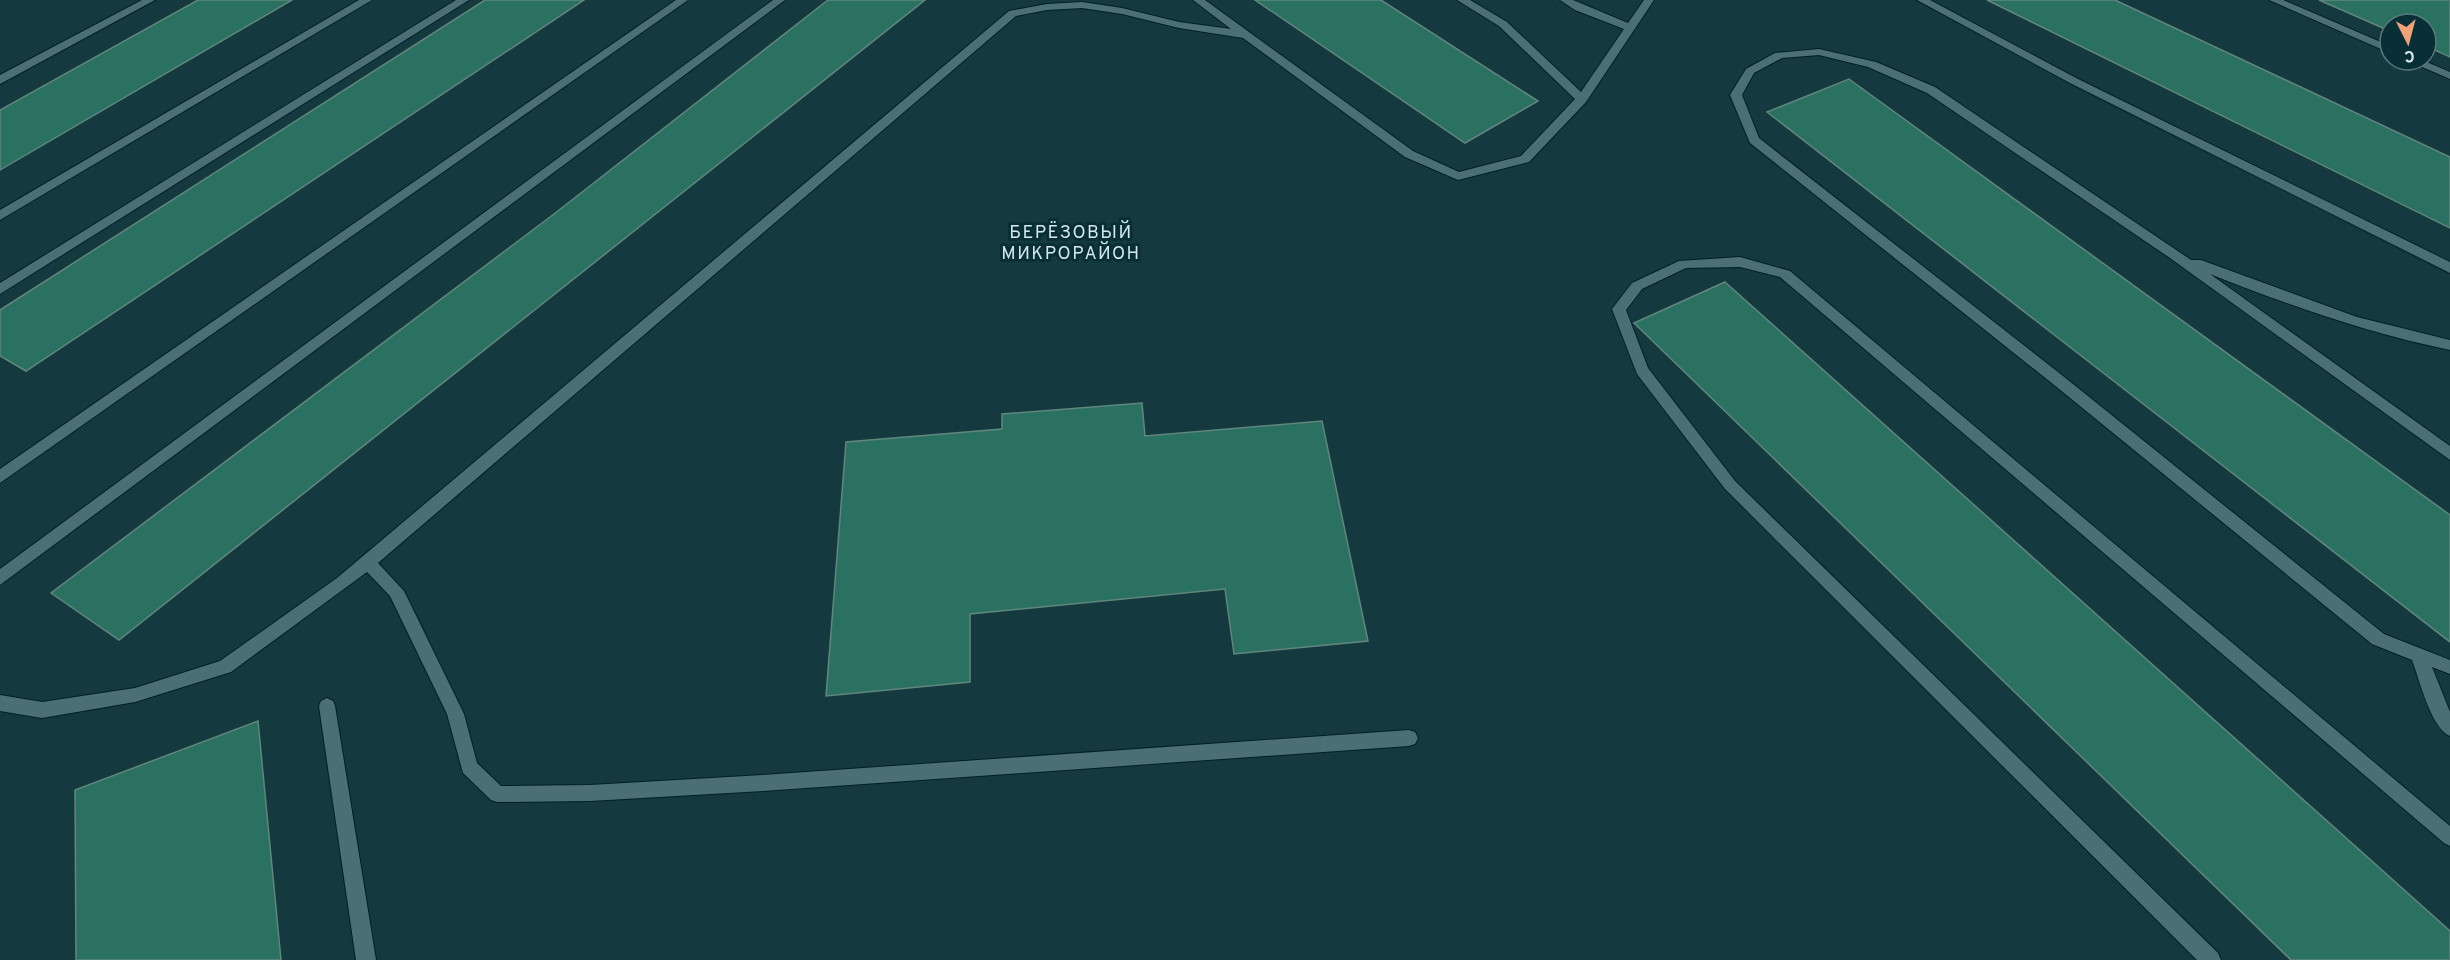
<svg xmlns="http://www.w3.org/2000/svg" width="2450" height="960" font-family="Overpass,sans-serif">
<rect width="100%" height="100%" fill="#143a3f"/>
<g fill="#2a7162" stroke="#62867c" stroke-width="1.5">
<polygon points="198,0 292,0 0,170 0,110"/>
<polygon points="485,0 584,0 26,371 0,356 0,310"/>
<polygon points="828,0 925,0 119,640 51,593 554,214"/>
<polygon points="1255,0 1381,0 1538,101 1465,143"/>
<polygon points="1987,0 2115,0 2450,157 2450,228"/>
<polygon points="2319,0 2450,0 2450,57 2426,46 2426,24 2390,24 2390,31"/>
<polygon points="1849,79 2450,515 2450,642 1767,112"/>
<polygon points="1725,282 2450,931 2450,960 2291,960 1634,323"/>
<polygon points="1142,403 1145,436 1322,421 1368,641 1234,654 1225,589 970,614 970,682 826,696 846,442 1002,429 1002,414"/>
<polygon points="258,721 281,960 76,960 75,790"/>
</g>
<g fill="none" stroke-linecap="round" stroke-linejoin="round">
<defs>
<g id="service">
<polygon points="142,0 155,0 0,84 0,75"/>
<polygon points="359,0 372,0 0,220 0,210"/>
<polygon points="456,0 469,0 0,294 0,283"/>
<polygon points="676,0 688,0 0,483 0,469"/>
<polygon points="773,0 785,0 0,585 0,569"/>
<polygon points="1193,0 1205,0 1413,151 1459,172 1521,156 1575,99 1499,26 1457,0 1470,0 1507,22 1581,92 1624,29 1575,10 1560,0 1573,0 1628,23 1644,0 1654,0 1586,102 1529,162 1458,180 1405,157 1243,38 1179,28 1122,14 1082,8 1047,10 1016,16 378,563 404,591 464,714 477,763 501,786 590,785 763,775 1409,730 1415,732 1418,738 1415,744 1409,746 763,791 590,801 497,802 491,800 463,773 447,714 390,596 367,572 231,672 135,702 42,718 0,711 0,695 42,702 135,688 220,661 337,578 1009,11 1047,4 1082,2 1122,8 1179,22 1231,29"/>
<polygon points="1917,0 1930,0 2078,79 2450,262 2450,273 2070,83"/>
<polygon points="2269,0 2283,0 2390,46 2390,53"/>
<path d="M1819,49L1876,62L1935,87L2191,260H2201L2357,317L2450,340V350C2367,333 2288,305 2210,274L2450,446V460L2170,258L1927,93L1868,67L1819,55L1782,58L1754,73L1742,95L1759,138L2063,376L2384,634L2450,660V674L2432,667L2450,712V736C2431,729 2419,678 2412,660L2372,644L2053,384L1750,143L1730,95L1746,69L1775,53Z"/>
<polygon points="2406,60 2422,60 2450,72 2450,79"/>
<polygon points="1740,257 1790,271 2450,826 2450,846 2444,843 1780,277 1740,267 1686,268 1642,289 1626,310 1648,368 1735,481 2218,953 2221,960 2197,960 1725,489 1637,374 1612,309 1632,283 1679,261"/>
<polygon points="327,698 333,701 335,706 376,960 356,960 319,706 321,701"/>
</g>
</defs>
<use href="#service" stroke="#032023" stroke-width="2"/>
<use href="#service" fill="#4a6f75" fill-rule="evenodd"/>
</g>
<g text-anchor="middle" stroke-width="6" stroke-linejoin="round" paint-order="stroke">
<g font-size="18" letter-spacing="1.5" fill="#d5e9ec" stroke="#082f35">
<text x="1071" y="238">БЕРЁЗОВЫЙ<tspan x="1071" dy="21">МИКРОРАЙОН</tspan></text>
</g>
</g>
<g transform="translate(2408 42) rotate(174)"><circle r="28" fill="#082f35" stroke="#5a797e" stroke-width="1.5"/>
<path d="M0-4.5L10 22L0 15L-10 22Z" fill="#efa377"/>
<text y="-9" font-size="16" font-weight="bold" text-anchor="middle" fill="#d5e9ec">С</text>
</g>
</svg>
